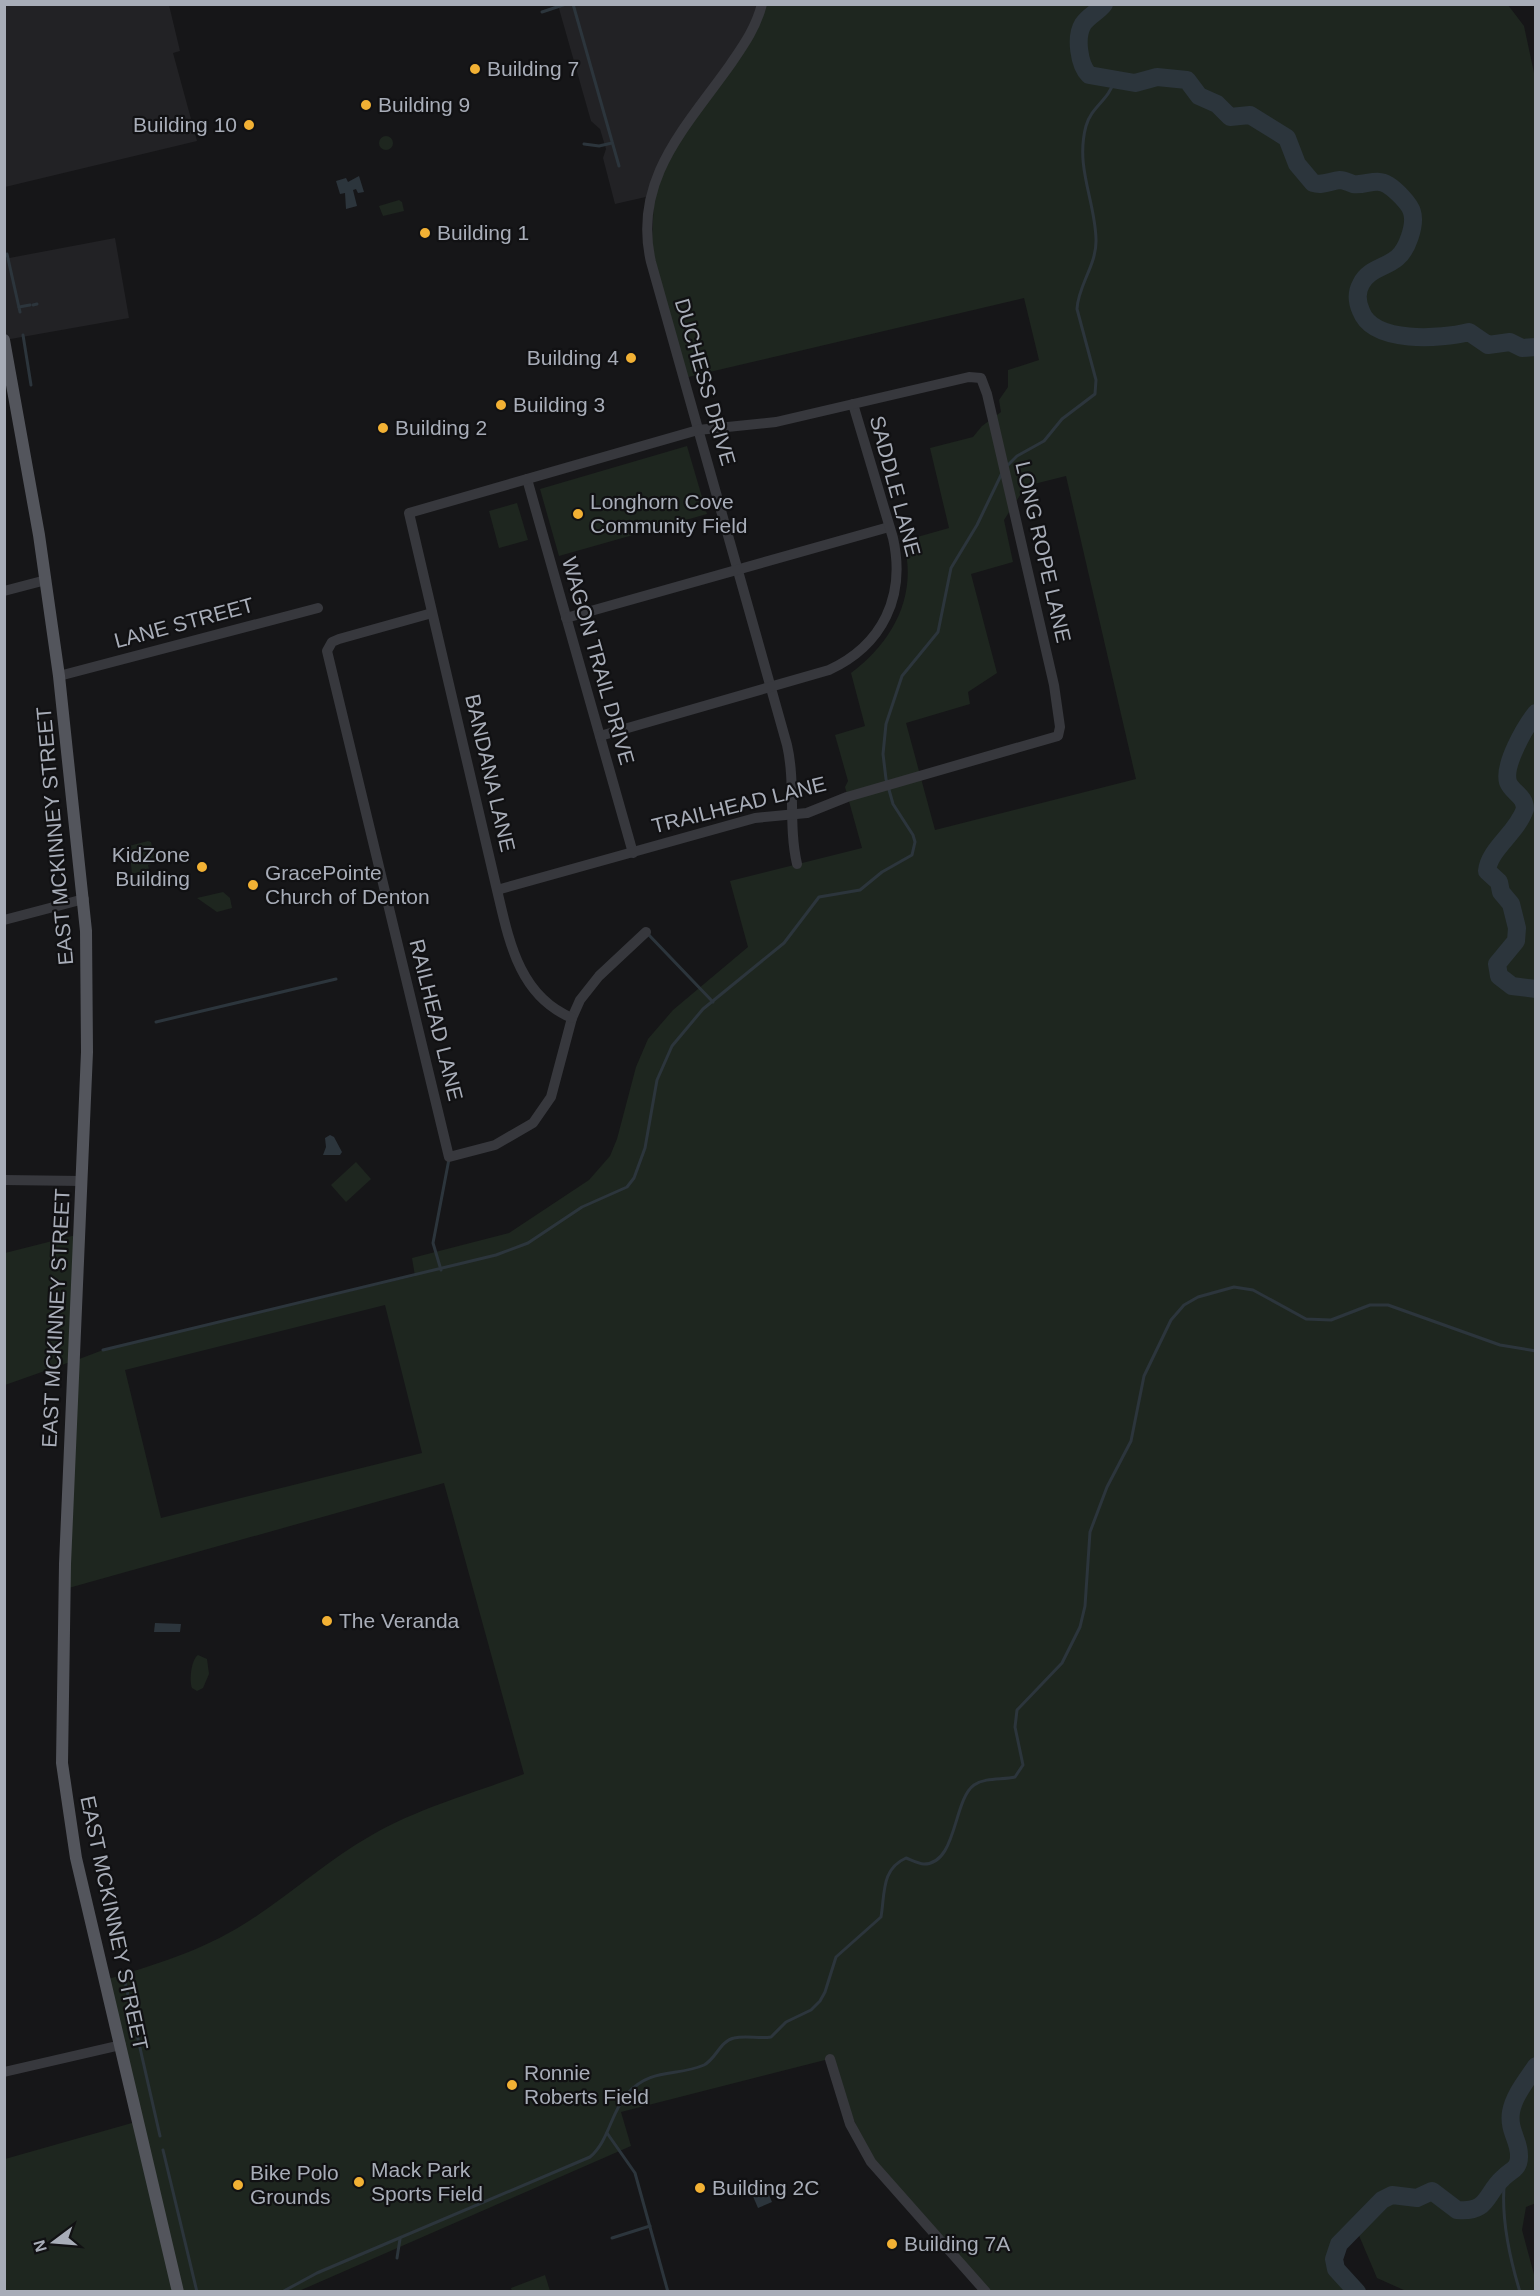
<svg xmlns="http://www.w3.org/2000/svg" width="1540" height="2296" font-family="Arial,sans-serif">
<rect width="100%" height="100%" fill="#161618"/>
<g fill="#222225">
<polygon points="5,4 169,5 180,51 173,53 197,141 5,187"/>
<polygon points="558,5 762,5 650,196 615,204 603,158 606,149 600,129 591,121"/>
<polygon points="115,238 129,318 5,340 4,259"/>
</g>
<g fill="#1e261f" fill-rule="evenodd">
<path d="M762,5H1508L1524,26L1536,82V2203L1526,2207L1522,2230L1535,2278V2291H1406L1377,2278L1355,2226C1320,2255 1335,2265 1357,2291H986L871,2162L829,2059L621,2112L631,2146L299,2291L5,2292V2159L139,2121L105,1980C154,1965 201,1951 244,1924C288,1897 326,1861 372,1835C418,1808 474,1793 524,1774L444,1483L65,1589L73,1361L5,1385V1253L80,1234L74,1361L103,1350L415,1276L412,1258L509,1233L589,1180L610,1156L617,1139L636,1067L648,1039L673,1010L748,947L730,881L862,848L845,787L848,781L835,735L865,726L851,673C893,642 919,594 903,541L949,528L930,448L973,437L982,426L1001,412L999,400L1008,387V370L1039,360L1024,298L684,378L651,262L655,179L746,42ZM1066,476L1136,779L935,830L906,723L970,704L968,692L997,673L971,574L1013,562L1004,520L1026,486ZM385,1305L422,1453L161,1518L125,1370Z"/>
<circle cx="386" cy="143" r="7"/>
<polygon points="399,200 402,202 404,211 383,216 379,206"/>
<polygon points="687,446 707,514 559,556 540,489"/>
<polygon points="517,503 528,540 499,548 489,511"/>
<polygon points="148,841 151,842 156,863 148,865 149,869 132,874 129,846"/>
<polygon points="223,892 230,898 232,908 217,912 197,898"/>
<polygon points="356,1162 371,1179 346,1202 331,1185"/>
<path d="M198,1655L207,1659L209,1674L203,1688L197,1691L192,1688C189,1681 191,1660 198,1655Z"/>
<polygon points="545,2275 550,2291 512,2291 511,2288"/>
</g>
<g fill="#2c353c">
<polygon points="359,176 364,192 358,193 356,189 353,190 357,206 346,209 345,193 340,194 336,181 346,178 348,182"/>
<polygon points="330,1135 334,1137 342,1152 340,1155 323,1155 326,1147 325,1138"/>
<polygon points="155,1623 181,1624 180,1632 154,1632"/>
<polygon points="763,2181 772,2202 758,2208 749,2187"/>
</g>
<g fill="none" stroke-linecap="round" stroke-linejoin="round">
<g stroke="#2c353c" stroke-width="3">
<polyline points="573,4 619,166"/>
<polyline points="542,12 566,4"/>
<polyline points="584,144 599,146 612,143"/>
<polyline points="7,254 20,312"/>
<polyline points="33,305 37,304"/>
<polyline points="19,307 30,305"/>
<polyline points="23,335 31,385"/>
<path d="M1008,465L1017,456L1044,441L1062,419L1095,394L1096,380L1077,309C1078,285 1097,265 1096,239C1095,200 1075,167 1086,126C1091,107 1109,100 1114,81"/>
<polyline points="647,933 713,1002"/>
<polyline points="156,1022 336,979"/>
<polyline points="441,1270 433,1243 449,1159"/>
<polyline points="103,1350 496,1255 528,1243 582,1207 627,1187 634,1178 645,1148 657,1080 672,1046 703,1009 784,943 819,897 860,890 882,872 912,855 915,842 913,835 893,804 886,779 883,754 886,724 902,676 938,632 951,568 977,525 1002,473"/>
<polyline points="123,1973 160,2136"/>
<polyline points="607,2133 635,2173 668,2292"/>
<polyline points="163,2150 197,2292"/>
<path d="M1505,2176C1500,2213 1509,2256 1520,2292"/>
<polyline points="612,2238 650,2226"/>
<polyline points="397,2258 400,2239"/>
<path d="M282,2292L317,2273L590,2157C609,2141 611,2112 627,2094C651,2067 677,2077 704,2065C716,2059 720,2041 734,2038C746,2035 759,2039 771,2037L786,2022L811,2010L820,2001L825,1992L836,1957L881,1917C885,1894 881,1869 906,1858C911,1860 919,1864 924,1864C957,1864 953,1800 974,1785C986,1777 1002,1780 1015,1777L1023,1765L1015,1727L1017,1710L1062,1663L1080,1627L1085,1606L1090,1532L1107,1487L1131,1441L1144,1376L1171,1320L1184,1305L1198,1297L1234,1287L1253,1290L1306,1319L1331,1320L1370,1305H1388L1500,1345L1536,1351"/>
</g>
<g stroke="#2c353c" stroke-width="18">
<path d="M1104,4C1098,12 1088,16 1083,24C1075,37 1079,65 1089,75L1135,83L1157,77L1187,80L1199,96L1217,104L1230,117L1250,115L1287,138L1297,164L1313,183C1323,186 1330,181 1340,180C1345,180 1349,183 1353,184C1366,186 1376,177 1388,185C1396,190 1410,204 1412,212C1416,225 1407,250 1397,258C1385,268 1368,269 1361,284C1356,293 1357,302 1361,311C1373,344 1441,339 1469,332L1488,345L1510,342L1522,348L1536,347"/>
<path d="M1536,713C1525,727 1503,765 1508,782C1512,793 1525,795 1525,809C1517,833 1489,849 1487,871L1499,882L1501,892L1511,904L1517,928L1516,941L1497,964L1499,976L1512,986L1536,989"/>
<path d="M1357,2292L1336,2269L1334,2259L1339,2244L1382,2200L1392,2195L1417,2198L1432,2191L1457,2210C1489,2213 1485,2194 1503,2178C1511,2170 1519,2169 1519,2157C1520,2141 1508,2131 1511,2112C1514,2095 1527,2080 1536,2066"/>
</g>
<g stroke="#37383d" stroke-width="10">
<path d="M762,4C756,28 743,46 730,65C686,127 632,180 651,262L787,745C796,784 788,825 797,864"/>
<polyline points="527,479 633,853"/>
<polyline points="4,591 46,580"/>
<polyline points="432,613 339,639 332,642 327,651 449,1157 495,1145 533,1123 551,1097 572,1018 580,1000 599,976 646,932"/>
<polyline points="566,618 889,527"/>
<polyline points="59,676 318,608"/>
<path d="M600,736L829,670C883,645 906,596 893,538L853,404"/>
<path d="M497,890L755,818L807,813L847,797L1058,736L1060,727L1054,685L987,394L981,378L969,377L776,422L698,430L409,513L497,890C509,941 519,996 572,1018"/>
<polyline points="4,920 84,899"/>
<polyline points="4,1180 82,1181"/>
<polyline points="830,2059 850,2124 871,2162 986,2292"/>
<polyline points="4,2072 121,2045"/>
</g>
<polyline stroke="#53555c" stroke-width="12" points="4,340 39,535 59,676 86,931 87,1052 65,1564 62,1763 76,1858 178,2292"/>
</g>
<g fill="#f2b134" stroke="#111113" stroke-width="2">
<circle cx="475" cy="69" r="6"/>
<circle cx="366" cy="105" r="6"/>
<circle cx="249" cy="125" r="6"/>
<circle cx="425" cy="233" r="6"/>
<circle cx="631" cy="358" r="6"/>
<circle cx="501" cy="405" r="6"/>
<circle cx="383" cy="428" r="6"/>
<circle cx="578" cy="514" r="6"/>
<circle cx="202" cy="867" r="6"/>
<circle cx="253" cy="885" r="6"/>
<circle cx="327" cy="1621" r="6"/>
<circle cx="512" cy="2085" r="6"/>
<circle cx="359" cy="2182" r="6"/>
<circle cx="238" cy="2185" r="6"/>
<circle cx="700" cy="2188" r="6"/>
<circle cx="892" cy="2244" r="6"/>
</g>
<g text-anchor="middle" stroke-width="4.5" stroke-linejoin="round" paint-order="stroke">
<g font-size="21" fill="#a8adb8" stroke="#111113" text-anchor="start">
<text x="487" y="76">Building 7</text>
<text x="378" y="112">Building 9</text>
<text x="237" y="132" text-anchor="end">Building 10</text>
<text x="437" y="240">Building 1</text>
<text x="619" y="365" text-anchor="end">Building 4</text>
<text x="513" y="412">Building 3</text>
<text x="395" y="435">Building 2</text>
<text x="590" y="509">Longhorn Cove<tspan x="590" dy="24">Community Field</tspan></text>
<text x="190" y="862" text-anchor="end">KidZone<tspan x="190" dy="24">Building</tspan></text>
<text x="265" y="880">GracePointe<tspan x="265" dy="24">Church of Denton</tspan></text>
<text x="339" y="1628">The Veranda</text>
<text x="524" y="2080">Ronnie<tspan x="524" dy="24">Roberts Field</tspan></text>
<text x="371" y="2177">Mack Park<tspan x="371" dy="24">Sports Field</tspan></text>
<text x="250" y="2180">Bike Polo<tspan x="250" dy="24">Grounds</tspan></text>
<text x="712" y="2195">Building 2C</text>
<text x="904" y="2251">Building 7A</text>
</g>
<g font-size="21" fill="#a8adb8" stroke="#111113">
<text transform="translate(705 382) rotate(74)" y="7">DUCHESS DRIVE</text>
<text transform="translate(895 486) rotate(75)" y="7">SADDLE LANE</text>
<text transform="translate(1043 552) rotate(77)" y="7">LONG ROPE LANE</text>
<text transform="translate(184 623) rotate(-15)" y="7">LANE STREET</text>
<text transform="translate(598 661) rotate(74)" y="7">WAGON TRAIL DRIVE</text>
<text transform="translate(490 773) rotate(77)" y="7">BANDANA LANE</text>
<text transform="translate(739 805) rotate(-14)" y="7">TRAILHEAD LANE</text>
<text transform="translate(55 836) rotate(-95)" y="7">EAST MCKINNEY STREET</text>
<text transform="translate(436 1020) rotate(76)" y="7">RAILHEAD LANE</text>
<text transform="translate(56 1318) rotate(-87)" y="7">EAST MCKINNEY STREET</text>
<text transform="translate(114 1923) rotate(78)" y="7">EAST MCKINNEY STREET</text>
</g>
</g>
<rect width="1540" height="2296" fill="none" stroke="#a8adb8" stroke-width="12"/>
<g transform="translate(54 2242) rotate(254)" stroke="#111113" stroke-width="4.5" paint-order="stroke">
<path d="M0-4.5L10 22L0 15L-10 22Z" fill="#a8adb8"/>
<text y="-9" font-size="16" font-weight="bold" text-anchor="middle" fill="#a8adb8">N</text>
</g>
</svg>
